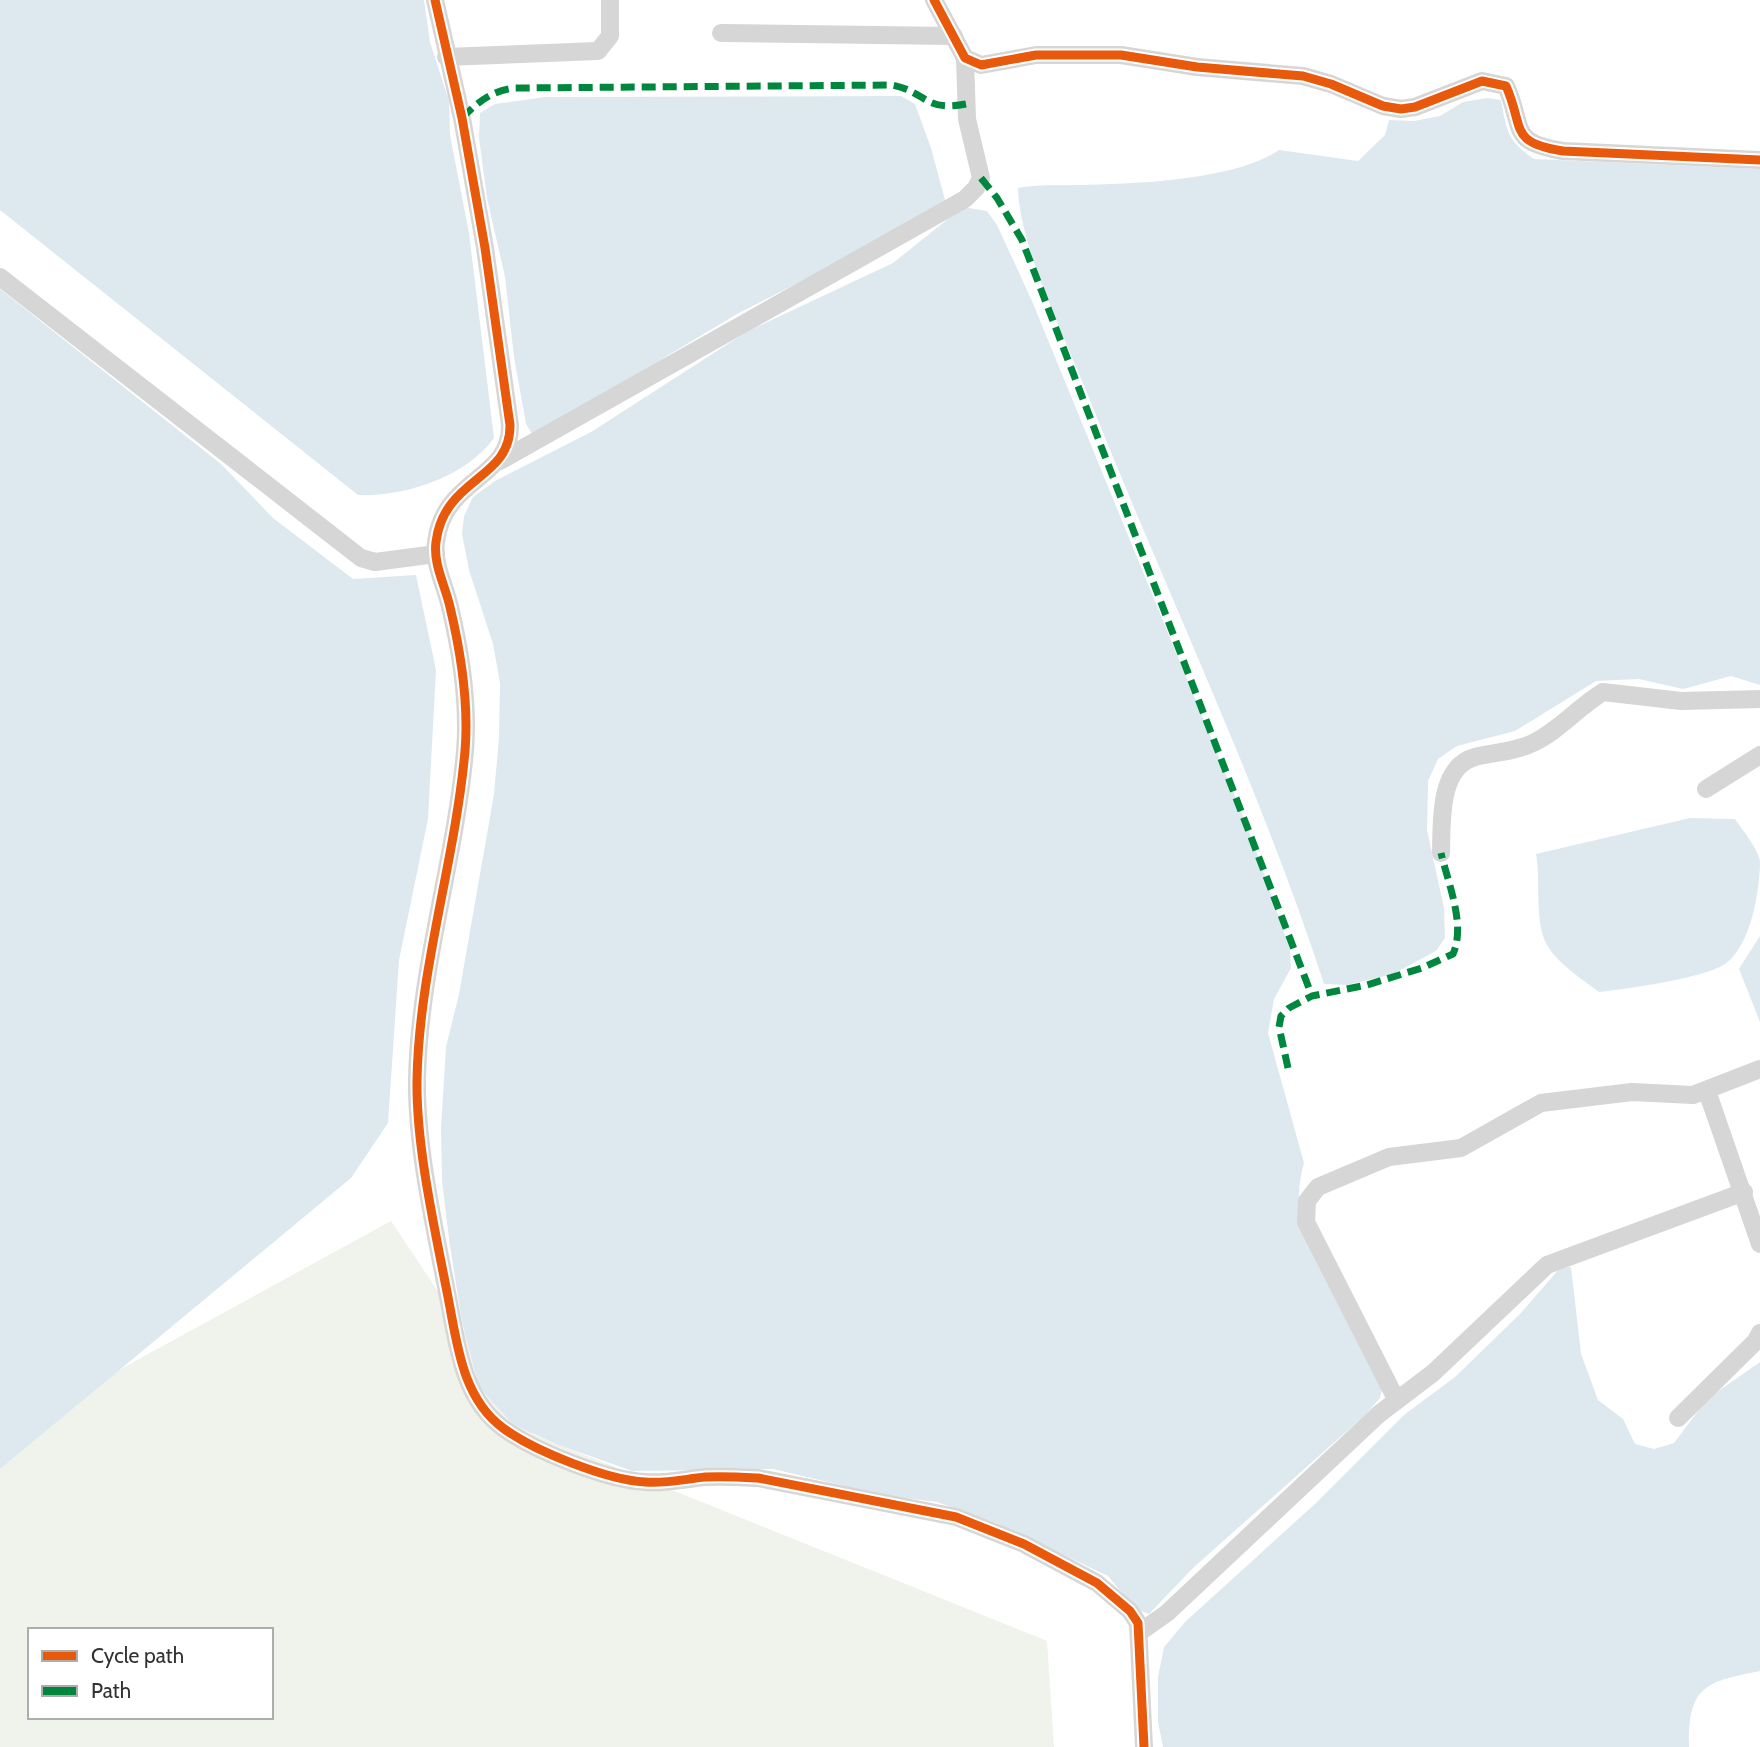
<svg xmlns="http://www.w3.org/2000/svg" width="1760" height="1747" font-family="Cabin,sans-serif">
<rect width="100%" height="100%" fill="#fff"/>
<path fill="#f0f2ec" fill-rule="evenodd" d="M391,1221L533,1434L1047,1641L1054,1747H0V1448L117,1371ZM30,1630H271V1717H30Z"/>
<g fill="#dde9ef">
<path d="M0,0H424L430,42L449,101L450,135L469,233L494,438C466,477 404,497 358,495L0,210Z"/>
<polygon points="901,96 915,104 931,148 945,200 864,249 737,314 667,356 557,431 532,434 526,424 514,357 505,277 487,198 479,138 480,113 495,104 545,97"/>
<path d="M1487,98L1501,100C1507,132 1507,140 1534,159L1760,169V685L1731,676L1683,689L1639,679L1596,681L1515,731L1457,746L1438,759L1428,781L1427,830L1444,908L1445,938L1436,951L1393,974L1347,985L1324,984C1259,784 1167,594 1089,398C1067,342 1019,246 1018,188C1039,184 1056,186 1077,185C1133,184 1234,181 1279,150L1358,161L1385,135L1389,120L1414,121L1440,116L1463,102Z"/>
<path d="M963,207L987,211L997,225L1032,301L1250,833L1290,950L1291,968L1274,999L1268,1033L1304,1163C1297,1187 1298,1208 1303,1232L1382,1389L1380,1398L1366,1414L1193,1568L1149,1614L1135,1609L1108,1576L996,1523L937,1502L887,1496L773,1469L632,1471L559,1445L514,1425L479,1387L462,1322L449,1239L442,1181L441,1128L446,1047L459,994L494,794L499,738L500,683L493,644L469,570L462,534L464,516L473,497L495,481L591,432L748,331L893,263Z"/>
<polygon points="0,289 221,464 273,518 353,579 416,575 436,670 428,819 399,960 388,1123 351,1178 0,1469"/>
<path d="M1690,818L1735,819C1743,831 1757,847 1760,861C1760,890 1751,946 1725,964C1705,978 1626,989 1599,992C1582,979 1558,964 1547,945C1534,922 1541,880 1536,854Z"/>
<polygon points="1760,936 1760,1022 1739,969"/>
<path d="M1571,1267L1581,1354L1598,1400L1623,1419L1635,1444L1654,1449L1674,1443L1707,1399L1760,1362V1671C1706,1682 1688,1685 1689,1747H1163L1158,1722V1677L1164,1647L1186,1621L1317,1502L1404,1415L1455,1377L1520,1314L1560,1268Z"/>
</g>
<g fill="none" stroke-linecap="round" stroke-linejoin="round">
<g stroke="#d6d6d6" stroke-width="18">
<path d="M435,0L462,118L485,248L510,425C511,480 444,477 436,542C433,564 445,585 450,607C461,653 469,703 465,751C455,862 419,969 417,1080C416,1147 435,1230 448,1297C457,1343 462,1398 503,1428C534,1451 607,1480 645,1482C665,1484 685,1479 705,1477C723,1476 740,1477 758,1478L956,1517L1024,1544L1097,1583L1130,1611L1138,1623L1144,1747"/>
<path d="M934,0L965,58L981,65L1036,55H1121L1197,67L1303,76L1331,84L1383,106L1401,109L1415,107L1482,81L1506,86C1525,129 1508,142 1563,151L1760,160"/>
<polyline points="721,33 954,36"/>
<polyline points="446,57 598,51 610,36 610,0"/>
<polyline points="0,277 361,558 375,562 436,554"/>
<polyline points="500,461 965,199 976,188 981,178 967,119 965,58"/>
<polyline points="1706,789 1760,755"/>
<path d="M1441,853C1442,823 1438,767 1475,757C1494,752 1515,752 1533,743C1559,731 1578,707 1603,692L1681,701L1760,699"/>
<polyline points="1707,1091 1760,1244"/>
<polyline points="1396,1399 1306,1222 1307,1201 1318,1187 1389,1157 1461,1148 1541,1103 1632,1092 1693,1095 1760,1069"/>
<polyline points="1678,1418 1755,1342 1760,1333"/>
<polyline points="1140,1632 1167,1613 1379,1414 1433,1373 1547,1265 1744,1192"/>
</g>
<g stroke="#00873e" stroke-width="7" stroke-dasharray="14 7" stroke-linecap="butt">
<path d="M462,118C478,102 491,91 514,88L892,85C927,92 924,112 966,104"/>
<polyline points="981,178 997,198 1022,240 1312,996"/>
<path d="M1288,1068L1279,1027L1281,1016L1289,1008L1312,996L1367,985L1422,968L1453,954C1466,925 1448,883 1441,853"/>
</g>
<defs>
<g id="cycleway">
<path d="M435,0L462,118L485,248L510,425C511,480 444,477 436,542C433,564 445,585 450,607C461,653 469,703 465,751C455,862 419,969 417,1080C416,1147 435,1230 448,1297C457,1343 462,1398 503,1428C534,1451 607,1480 645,1482C665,1484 685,1479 705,1477C723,1476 740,1477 758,1478L956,1517L1024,1544L1097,1583L1130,1611L1138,1623L1144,1747"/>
<path d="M934,0L965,58L981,65L1036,55H1121L1197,67L1303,76L1331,84L1383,106L1401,109L1415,107L1482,81L1506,86C1525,129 1508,142 1563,151L1760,160"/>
</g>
</defs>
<use href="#cycleway" stroke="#fff" stroke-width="13"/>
<use href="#cycleway" stroke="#e8590c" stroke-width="9"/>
</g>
<rect x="28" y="1628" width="245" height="91" fill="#ffffff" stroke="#adadad" stroke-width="2"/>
<rect x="42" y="1651" width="35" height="10" fill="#e8590c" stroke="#adadad" stroke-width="2"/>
<text x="91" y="1663" font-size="21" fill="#323232">Cycle path</text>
<rect x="42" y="1686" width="35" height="10" fill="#00873e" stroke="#adadad" stroke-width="2"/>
<text x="91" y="1698" font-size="21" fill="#323232">Path</text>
</svg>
